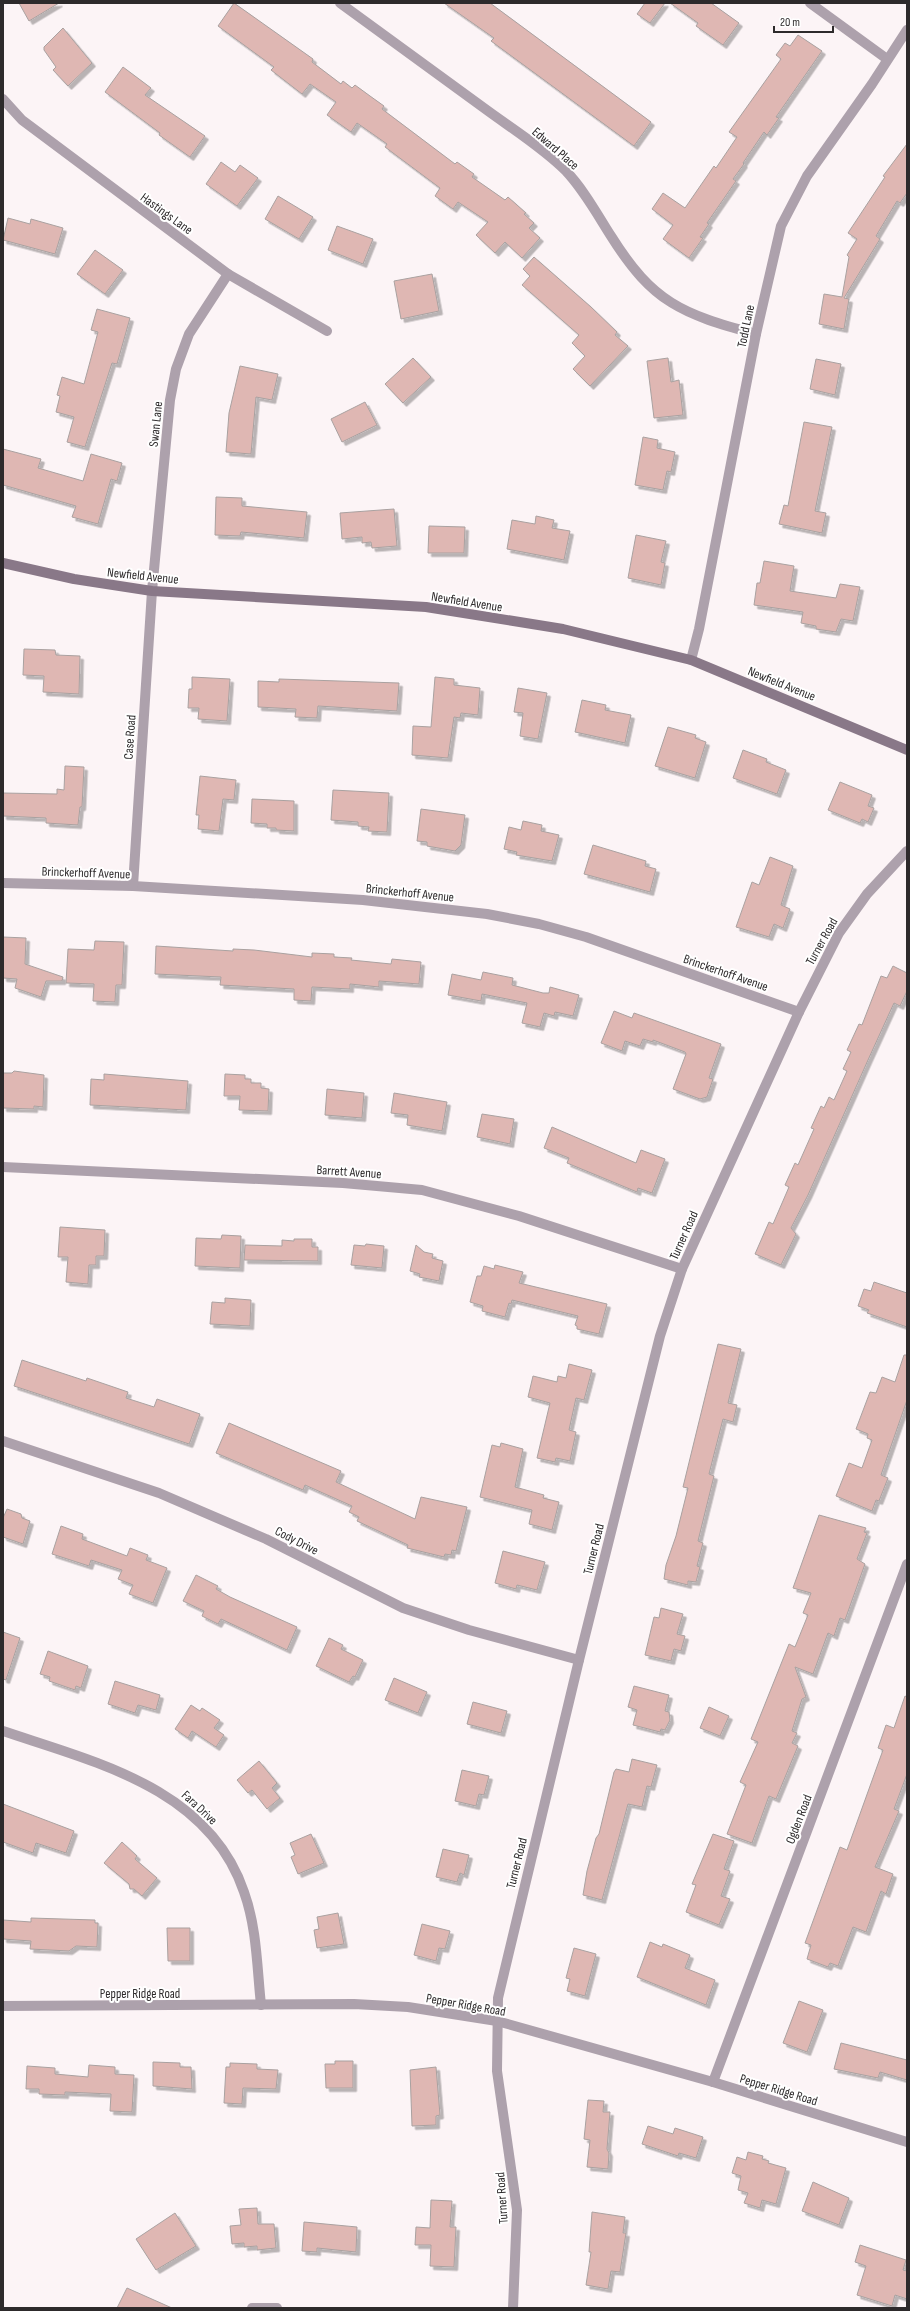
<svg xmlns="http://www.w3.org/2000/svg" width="910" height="2311" font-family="'Sofia Sans Condensed',sans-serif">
<defs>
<filter id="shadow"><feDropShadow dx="3.5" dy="3.5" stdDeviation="0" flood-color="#0004"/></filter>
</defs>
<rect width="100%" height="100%" fill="#fcf4f6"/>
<g fill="#dfb7b3" stroke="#a9a1a0" filter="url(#shadow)">
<polygon points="19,3 59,3 29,21"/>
<polygon points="234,3 313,59 312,62 341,84 343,81 352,88 355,85 370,96 384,106 382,109 455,164 457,162 474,174 472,177 505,200 508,197 526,213 524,214 534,223 529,228 540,238 522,258 505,242 495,253 476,235 488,222 458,202 453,209 435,196 440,188 385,147 387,144 357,123 351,132 327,115 336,102 310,84 302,94 271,70 274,67 218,26"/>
<polygon points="444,3 490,3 651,122 634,146 491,41 494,38"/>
<polygon points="645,3 665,3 650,23 637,14"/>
<polygon points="670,3 711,3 739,23 723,45 696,26 698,23"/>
<polygon points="63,28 92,63 68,86 53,70 56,67 44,50 44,47"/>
<polygon points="798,35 822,51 776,117 779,118 767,135 764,132 743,163 744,164 733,179 736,181 707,223 709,224 700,237 703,238 689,258 663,239 673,225 652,209 663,193 685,208 714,166 716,168 737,137 729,132 781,59 776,55 785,43 790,46"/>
<polygon points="123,67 151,88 145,95 205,136 190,157 159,135 160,133 105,92"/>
<polygon points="907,144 907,193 900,203 897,201 876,236 880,239 844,298 849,299 844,329 819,324 824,294 842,297 849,257 847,255 857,239 848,233 885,177 883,176"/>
<polygon points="221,162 235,172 240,165 258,178 237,206 206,184"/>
<polygon points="278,196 313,217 299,239 265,219"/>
<polygon points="8,218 30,224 31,219 63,228 55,254 3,240"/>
<polygon points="337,226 373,239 363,264 328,250"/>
<polygon points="95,250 123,270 105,294 77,274"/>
<polygon points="534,257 591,307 617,332 615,335 628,346 590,386 573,369 585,356 572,343 579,335 522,285 530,276 523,269"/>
<polygon points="432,274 439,311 401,319 394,281"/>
<polygon points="97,309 130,318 117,364 112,363 85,447 67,442 74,417 56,412 60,396 57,395 62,377 84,384 98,332 91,330"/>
<polygon points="413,358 431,377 403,403 385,384"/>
<polygon points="668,358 671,382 679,380 683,415 654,418 647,361"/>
<polygon points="816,359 841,364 835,395 810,389"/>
<polygon points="240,366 278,374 272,400 256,397 251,454 226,452 229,413"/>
<polygon points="365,402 377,425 342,442 331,419"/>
<polygon points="804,422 832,427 815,511 826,513 822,533 779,524 784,505 788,506"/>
<polygon points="643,437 658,440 657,448 675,452 671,472 667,471 663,490 635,485"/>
<polygon points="3,449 41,459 38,468 83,481 91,454 122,463 117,481 111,479 98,524 72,517 76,506 3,485"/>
<polygon points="216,497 242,498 242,506 307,512 304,538 241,532 240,536 215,535"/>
<polygon points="394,509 397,546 372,548 371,542 362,543 362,537 342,539 340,513"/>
<polygon points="536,516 554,520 552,528 570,531 564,560 507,549 512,520 535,524"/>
<polygon points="429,526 465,527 464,553 428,553"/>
<polygon points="636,535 666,541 661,562 665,563 661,585 628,578"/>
<polygon points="764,561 794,566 790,591 836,598 840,584 860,587 853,621 841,619 836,632 816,629 816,626 801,623 803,612 754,605 757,583 760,583"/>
<polygon points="24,649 55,650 56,655 80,656 79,694 43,692 44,676 23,675"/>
<polygon points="192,677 230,679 227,721 198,719 199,708 188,708 189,689 192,689"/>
<polygon points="435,677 454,679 454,685 480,688 478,715 461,713 460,718 454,717 448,758 412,755 413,726 431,727"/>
<polygon points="279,679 399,683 397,711 318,706 317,718 295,717 296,709 258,707 258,681 279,682"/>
<polygon points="518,688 547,693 538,739 520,736 523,713 514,712"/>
<polygon points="582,700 606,705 605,710 631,715 625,743 575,732"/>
<polygon points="668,727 696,735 695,738 706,742 695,778 655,766"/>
<polygon points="743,750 767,759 766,762 786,770 777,794 733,778"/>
<polygon points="65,766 84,767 82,807 80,807 78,825 46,823 46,818 3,816 3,793 57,794 57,789 64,790"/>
<polygon points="200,776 236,780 234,800 223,799 219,831 198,829 199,815 196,815"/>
<polygon points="840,782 872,795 868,806 874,808 868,822 862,819 860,823 828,810"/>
<polygon points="333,790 389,793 387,832 368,831 369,827 358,826 358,822 331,820"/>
<polygon points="252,799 294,801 294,831 276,830 276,828 267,828 267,824 251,823"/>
<polygon points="421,809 465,815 461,845 455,851 427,846 427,842 417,841"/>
<polygon points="523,821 542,825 541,831 559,835 552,861 516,855 517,852 504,849 509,827 521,830"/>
<polygon points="593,845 646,861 645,866 656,869 650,892 584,874"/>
<polygon points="770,857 793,866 781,905 790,909 783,928 774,924 769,937 736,927 752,882 759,885"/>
<polygon points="3,937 26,938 25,964 63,977 62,981 46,981 41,997 15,988 17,979 3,978"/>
<polygon points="95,941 124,942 122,985 116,985 115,1002 93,1001 94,984 66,983 68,949 94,950"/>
<polygon points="156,946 233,951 233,949 254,950 312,957 312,953 334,954 334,957 352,958 351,960 391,964 392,959 421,962 419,984 379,981 379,987 350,984 350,989 312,987 311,1001 294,1000 294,989 220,985 221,977 155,974"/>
<polygon points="893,966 907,973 907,991 900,1006 894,1003 868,1060 808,1195 791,1228 796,1234 781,1265 755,1254 769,1222 773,1224 789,1187 785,1185 795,1163 798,1165 814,1129 811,1128 821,1106 824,1108 829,1097 834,1100 847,1071 843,1069 851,1052 847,1050 859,1024 862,1025 881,976 887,978"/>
<polygon points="483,972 513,978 512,985 543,993 549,993 550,987 579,995 573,1016 555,1012 554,1016 544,1013 540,1027 522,1023 527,1003 482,994 481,1001 448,995 452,974 481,980"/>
<polygon points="614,1011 632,1018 634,1013 721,1044 709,1078 713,1079 707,1097 700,1099 673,1089 686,1054 685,1052 653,1040 653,1042 643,1039 640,1046 625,1041 622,1051 601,1043"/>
<polygon points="14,1071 44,1075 43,1107 34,1106 34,1109 3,1108 3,1073 12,1073"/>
<polygon points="104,1074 188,1081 186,1110 90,1105 91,1079 104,1080"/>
<polygon points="225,1074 245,1075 245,1079 251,1079 251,1083 261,1083 261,1088 269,1089 268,1111 239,1110 240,1096 224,1096"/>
<polygon points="327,1089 364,1093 362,1118 325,1115"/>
<polygon points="394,1093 447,1102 442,1131 407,1125 408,1115 391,1113"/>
<polygon points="482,1114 514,1119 510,1144 477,1137"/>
<polygon points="552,1127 636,1163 641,1150 665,1159 652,1193 638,1188 637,1192 567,1163 569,1158 544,1148"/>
<polygon points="60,1227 105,1230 104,1256 96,1256 96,1265 89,1265 88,1284 66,1282 68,1257 58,1257"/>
<polygon points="222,1235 241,1236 240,1268 195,1266 196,1238 221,1239"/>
<polygon points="294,1239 312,1239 312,1247 318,1247 318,1261 244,1260 245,1245 282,1246 282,1240 294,1241"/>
<polygon points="366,1244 384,1246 382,1268 351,1265 354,1245 365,1246"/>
<polygon points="416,1245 424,1252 433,1254 432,1258 443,1261 439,1281 419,1277 420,1274 410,1271"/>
<polygon points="495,1265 523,1272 519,1283 607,1304 599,1334 577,1329 577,1326 575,1325 578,1316 512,1300 511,1304 509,1303 505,1317 482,1311 483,1306 470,1302 477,1276 481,1276 484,1266 494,1269"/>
<polygon points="874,1282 907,1293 907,1327 867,1313 869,1310 858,1306 864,1289 871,1291"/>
<polygon points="225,1298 251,1300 250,1326 210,1324 212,1302 225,1303"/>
<polygon points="718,1344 741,1349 728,1403 737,1405 733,1422 723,1419 709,1474 714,1476 698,1541 703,1543 697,1566 700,1567 696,1582 688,1581 688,1585 664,1579 666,1565 676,1536 688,1488 683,1487"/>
<polygon points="904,1355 907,1355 907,1400 881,1475 888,1478 879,1501 876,1500 872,1511 836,1496 849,1463 862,1468 872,1440 867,1438 868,1434 856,1429 870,1392 876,1393 882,1377 895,1382"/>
<polygon points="22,1360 86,1381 87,1378 128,1392 126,1398 154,1407 157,1399 200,1414 190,1442 189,1444 14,1386"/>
<polygon points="569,1364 592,1370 584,1400 576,1398 569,1430 576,1432 570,1461 556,1458 555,1462 537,1458 550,1403 528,1397 533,1376 557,1382 558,1376 566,1378"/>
<polygon points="229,1423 341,1471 336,1482 415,1519 421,1497 467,1507 456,1551 452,1550 451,1555 445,1554 444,1557 407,1548 408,1545 357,1521 359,1517 349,1512 352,1506 305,1485 303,1490 216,1453"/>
<polygon points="501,1443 523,1449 515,1487 544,1495 543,1498 559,1502 552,1530 529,1524 532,1510 480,1497 492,1445 500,1447"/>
<polygon points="7,1509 21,1514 22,1518 30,1521 23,1544 3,1537 3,1518"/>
<polygon points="819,1515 866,1528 864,1532 867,1533 857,1559 865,1564 845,1620 840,1618 834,1636 828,1633 813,1674 795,1667 806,1697 802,1699 792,1731 797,1733 792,1743 798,1746 776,1799 769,1796 752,1843 727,1834 746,1785 740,1782 758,1742 751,1739 789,1644 795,1647 808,1615 803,1613 811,1593 793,1588"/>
<polygon points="61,1526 83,1534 82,1539 127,1556 130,1548 148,1555 146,1560 167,1568 153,1603 129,1594 133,1585 118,1579 122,1570 91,1560 89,1566 52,1554"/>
<polygon points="503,1551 545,1562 537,1590 517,1585 516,1589 495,1583"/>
<polygon points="196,1575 218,1586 216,1589 230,1597 297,1627 287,1650 221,1619 218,1624 202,1616 204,1611 183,1601"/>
<polygon points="661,1608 683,1614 677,1634 685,1636 681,1651 674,1649 671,1661 645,1655 654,1617 659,1618"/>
<polygon points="3,1632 20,1638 6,1680 3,1679"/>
<polygon points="329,1638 343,1645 341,1649 363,1660 355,1677 353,1676 349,1682 316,1666"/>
<polygon points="48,1651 88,1666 81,1688 76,1686 75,1690 49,1681 50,1677 40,1674"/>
<polygon points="394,1678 427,1692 418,1713 385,1700"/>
<polygon points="115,1681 160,1695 156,1710 138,1705 135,1713 108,1704"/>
<polygon points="634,1686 669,1695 665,1711 669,1712 670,1720 665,1730 661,1729 660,1732 633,1725 637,1710 628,1707"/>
<polygon points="905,1696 907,1697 907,1774 894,1809 899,1811 875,1867 893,1874 886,1894 881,1891 866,1932 853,1927 838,1966 830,1963 828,1967 807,1959 811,1945 805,1943 840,1847 847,1850 883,1750 878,1748 886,1725 894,1728"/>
<polygon points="473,1702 507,1711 501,1733 467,1724"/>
<polygon points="191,1705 200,1711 202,1708 220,1720 214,1728 224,1735 216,1747 192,1731 188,1738 175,1729"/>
<polygon points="709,1707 729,1716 720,1736 700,1728"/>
<polygon points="632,1759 657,1765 651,1787 647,1786 642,1807 628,1804 602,1900 583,1895 587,1871 596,1838 599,1834 614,1772 616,1769 629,1772"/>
<polygon points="259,1761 277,1783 272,1788 280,1798 267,1809 252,1790 248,1793 237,1780"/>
<polygon points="462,1770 489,1776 484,1795 479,1794 476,1806 455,1801"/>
<polygon points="3,1804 74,1831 66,1853 36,1843 33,1853 3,1842"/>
<polygon points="311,1834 324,1863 298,1874 291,1857 295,1855 290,1843"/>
<polygon points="713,1834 734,1841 724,1869 730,1871 721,1896 730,1899 719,1925 686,1912 696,1885 692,1884"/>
<polygon points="122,1842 137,1856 135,1859 157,1878 142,1896 134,1889 130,1889 129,1884 104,1863"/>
<polygon points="443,1849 469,1855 464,1875 460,1873 457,1882 436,1877"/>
<polygon points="338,1913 344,1944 317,1948 314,1930 319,1929 317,1917"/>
<polygon points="31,1918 95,1920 95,1923 98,1923 97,1947 76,1946 69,1951 30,1949 31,1941 3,1939 3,1920 31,1922"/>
<polygon points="422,1924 450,1931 445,1949 439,1948 436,1961 414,1955"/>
<polygon points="167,1928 190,1928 190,1961 168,1961"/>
<polygon points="650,1942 662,1947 663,1944 690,1955 685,1968 715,1980 706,2005 637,1977"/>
<polygon points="574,1948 596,1954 585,1996 567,1991 570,1979 566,1978"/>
<polygon points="799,2001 823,2010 807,2052 783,2043"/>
<polygon points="841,2043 907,2060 907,2080 880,2072 878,2078 834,2069"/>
<polygon points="335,2061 353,2061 353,2088 326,2088 325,2064 335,2064"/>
<polygon points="153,2062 180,2063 180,2067 191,2067 192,2089 153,2086"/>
<polygon points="230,2063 257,2064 257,2069 278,2070 276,2089 243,2088 242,2104 224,2103 226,2067 230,2067"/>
<polygon points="89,2065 115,2067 115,2074 134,2075 132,2112 110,2111 111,2094 65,2092 65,2095 39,2094 39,2089 26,2089 27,2066 55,2068 55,2074 88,2077"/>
<polygon points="436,2067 440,2115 436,2116 436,2125 412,2126 410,2070"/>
<polygon points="588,2100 604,2101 603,2112 610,2112 607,2149 609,2153 608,2169 587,2167 590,2140 584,2139"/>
<polygon points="648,2126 673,2134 675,2128 703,2137 696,2158 679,2153 678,2156 642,2144"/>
<polygon points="748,2152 763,2156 762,2159 769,2161 768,2163 786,2168 776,2204 762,2200 760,2208 744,2203 748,2193 738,2190 741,2176 732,2173 737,2157 746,2160"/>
<polygon points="813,2182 849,2198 839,2225 802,2211"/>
<polygon points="431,2200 452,2201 450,2227 456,2227 454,2267 430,2266 431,2245 415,2245 416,2227 430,2228"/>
<polygon points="257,2208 258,2224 274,2224 276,2248 257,2250 257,2246 244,2247 244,2243 232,2244 230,2226 241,2225 239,2209"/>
<polygon points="592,2212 625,2217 623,2233 626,2233 620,2272 611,2271 608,2289 586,2285 591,2252 589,2252"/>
<polygon points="175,2213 196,2246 156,2270 136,2239"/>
<polygon points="304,2222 357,2227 356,2252 317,2248 317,2252 302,2251"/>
<polygon points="860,2245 906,2260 903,2270 907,2271 907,2299 895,2295 892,2306 857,2295 866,2266 855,2262"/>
<polygon points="127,2288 172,2308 117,2308"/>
</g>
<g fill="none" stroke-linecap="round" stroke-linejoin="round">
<g stroke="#ada1ac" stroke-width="10">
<path d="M340,3C388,38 436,73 484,108C511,128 542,147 566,171C584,190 597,214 611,236C653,303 682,314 756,334"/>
<polyline points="810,3 887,59"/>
<polyline points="3,99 22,120 228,274 327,331"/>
<polyline points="3,883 133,886 363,900 487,914 539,924 586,937 799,1012"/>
<polyline points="133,886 152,591 170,400 176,369 189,334 228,274"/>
<polyline points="3,1167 343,1183 422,1190 519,1216 682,1269"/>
<polyline points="3,1441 159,1493 266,1539 403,1608 469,1630 579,1660"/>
<path d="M3,1731C95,1762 209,1788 244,1892C257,1928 257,1968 261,2005"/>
<polyline points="3,2006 354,2004 408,2007 497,2021 713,2082 907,2142"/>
<polyline points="713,2082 907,1564"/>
<polyline points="252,2308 277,2308"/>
<polyline points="513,2308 517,2210 497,2071 498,1998 579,1660 660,1336 682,1269 799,1012 839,933 867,894 907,851"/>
</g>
<polyline stroke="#ada1ac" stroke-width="10" points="691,660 699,629 756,334 781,226 807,176 872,84 907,30"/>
<polyline stroke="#897888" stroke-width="10" points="3,563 74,579 152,591 426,607 563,629 691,660 907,750"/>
</g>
<g text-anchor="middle" stroke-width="4" stroke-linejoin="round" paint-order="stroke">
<g font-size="13" fill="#2d2a2b" stroke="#fff">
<text transform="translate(556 148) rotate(41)" y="5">Edward Place</text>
<text transform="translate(167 213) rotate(36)" y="5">Hastings Lane</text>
<text transform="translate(745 326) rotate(-78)" y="5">Todd Lane</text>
<text transform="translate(155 424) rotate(-84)" y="5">Swan Lane</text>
<text transform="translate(143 575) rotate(6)" y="5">Newfield Avenue</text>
<text transform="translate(467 601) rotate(9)" y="5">Newfield Avenue</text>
<text transform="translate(782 683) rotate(22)" y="5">Newfield Avenue</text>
<text transform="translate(129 737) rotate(-86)" y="5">Case Road</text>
<text transform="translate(86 872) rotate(2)" y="5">Brinckerhoff Avenue</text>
<text transform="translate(410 892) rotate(6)" y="5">Brinckerhoff Avenue</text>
<text transform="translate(821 941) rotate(-61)" y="5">Turner Road</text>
<text transform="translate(726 972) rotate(19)" y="5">Brinckerhoff Avenue</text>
<text transform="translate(349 1171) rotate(4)" y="5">Barrett Avenue</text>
<text transform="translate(683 1235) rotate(-66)" y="5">Turner Road</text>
<text transform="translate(297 1540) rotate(27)" y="5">Cody Drive</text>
<text transform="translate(593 1549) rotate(-76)" y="5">Turner Road</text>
<text transform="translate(200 1807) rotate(43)" y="5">Fara Drive</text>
<text transform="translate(798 1819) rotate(-69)" y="5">Ogden Road</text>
<text transform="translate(516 1863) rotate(-76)" y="5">Turner Road</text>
<text x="140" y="1998">Pepper Ridge Road</text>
<text transform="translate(466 2004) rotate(10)" y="5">Pepper Ridge Road</text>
<text transform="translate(779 2089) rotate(17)" y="5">Pepper Ridge Road</text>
<text transform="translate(501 2198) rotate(-94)" y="5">Turner Road</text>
</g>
</g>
<rect width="910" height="2311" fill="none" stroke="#2d2a2b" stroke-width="8"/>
<path d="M774 26v6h59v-6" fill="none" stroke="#2d2a2b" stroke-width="2"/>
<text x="780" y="26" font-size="12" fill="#2d2a2b" stroke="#ffffff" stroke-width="3" paint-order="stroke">20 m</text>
</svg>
